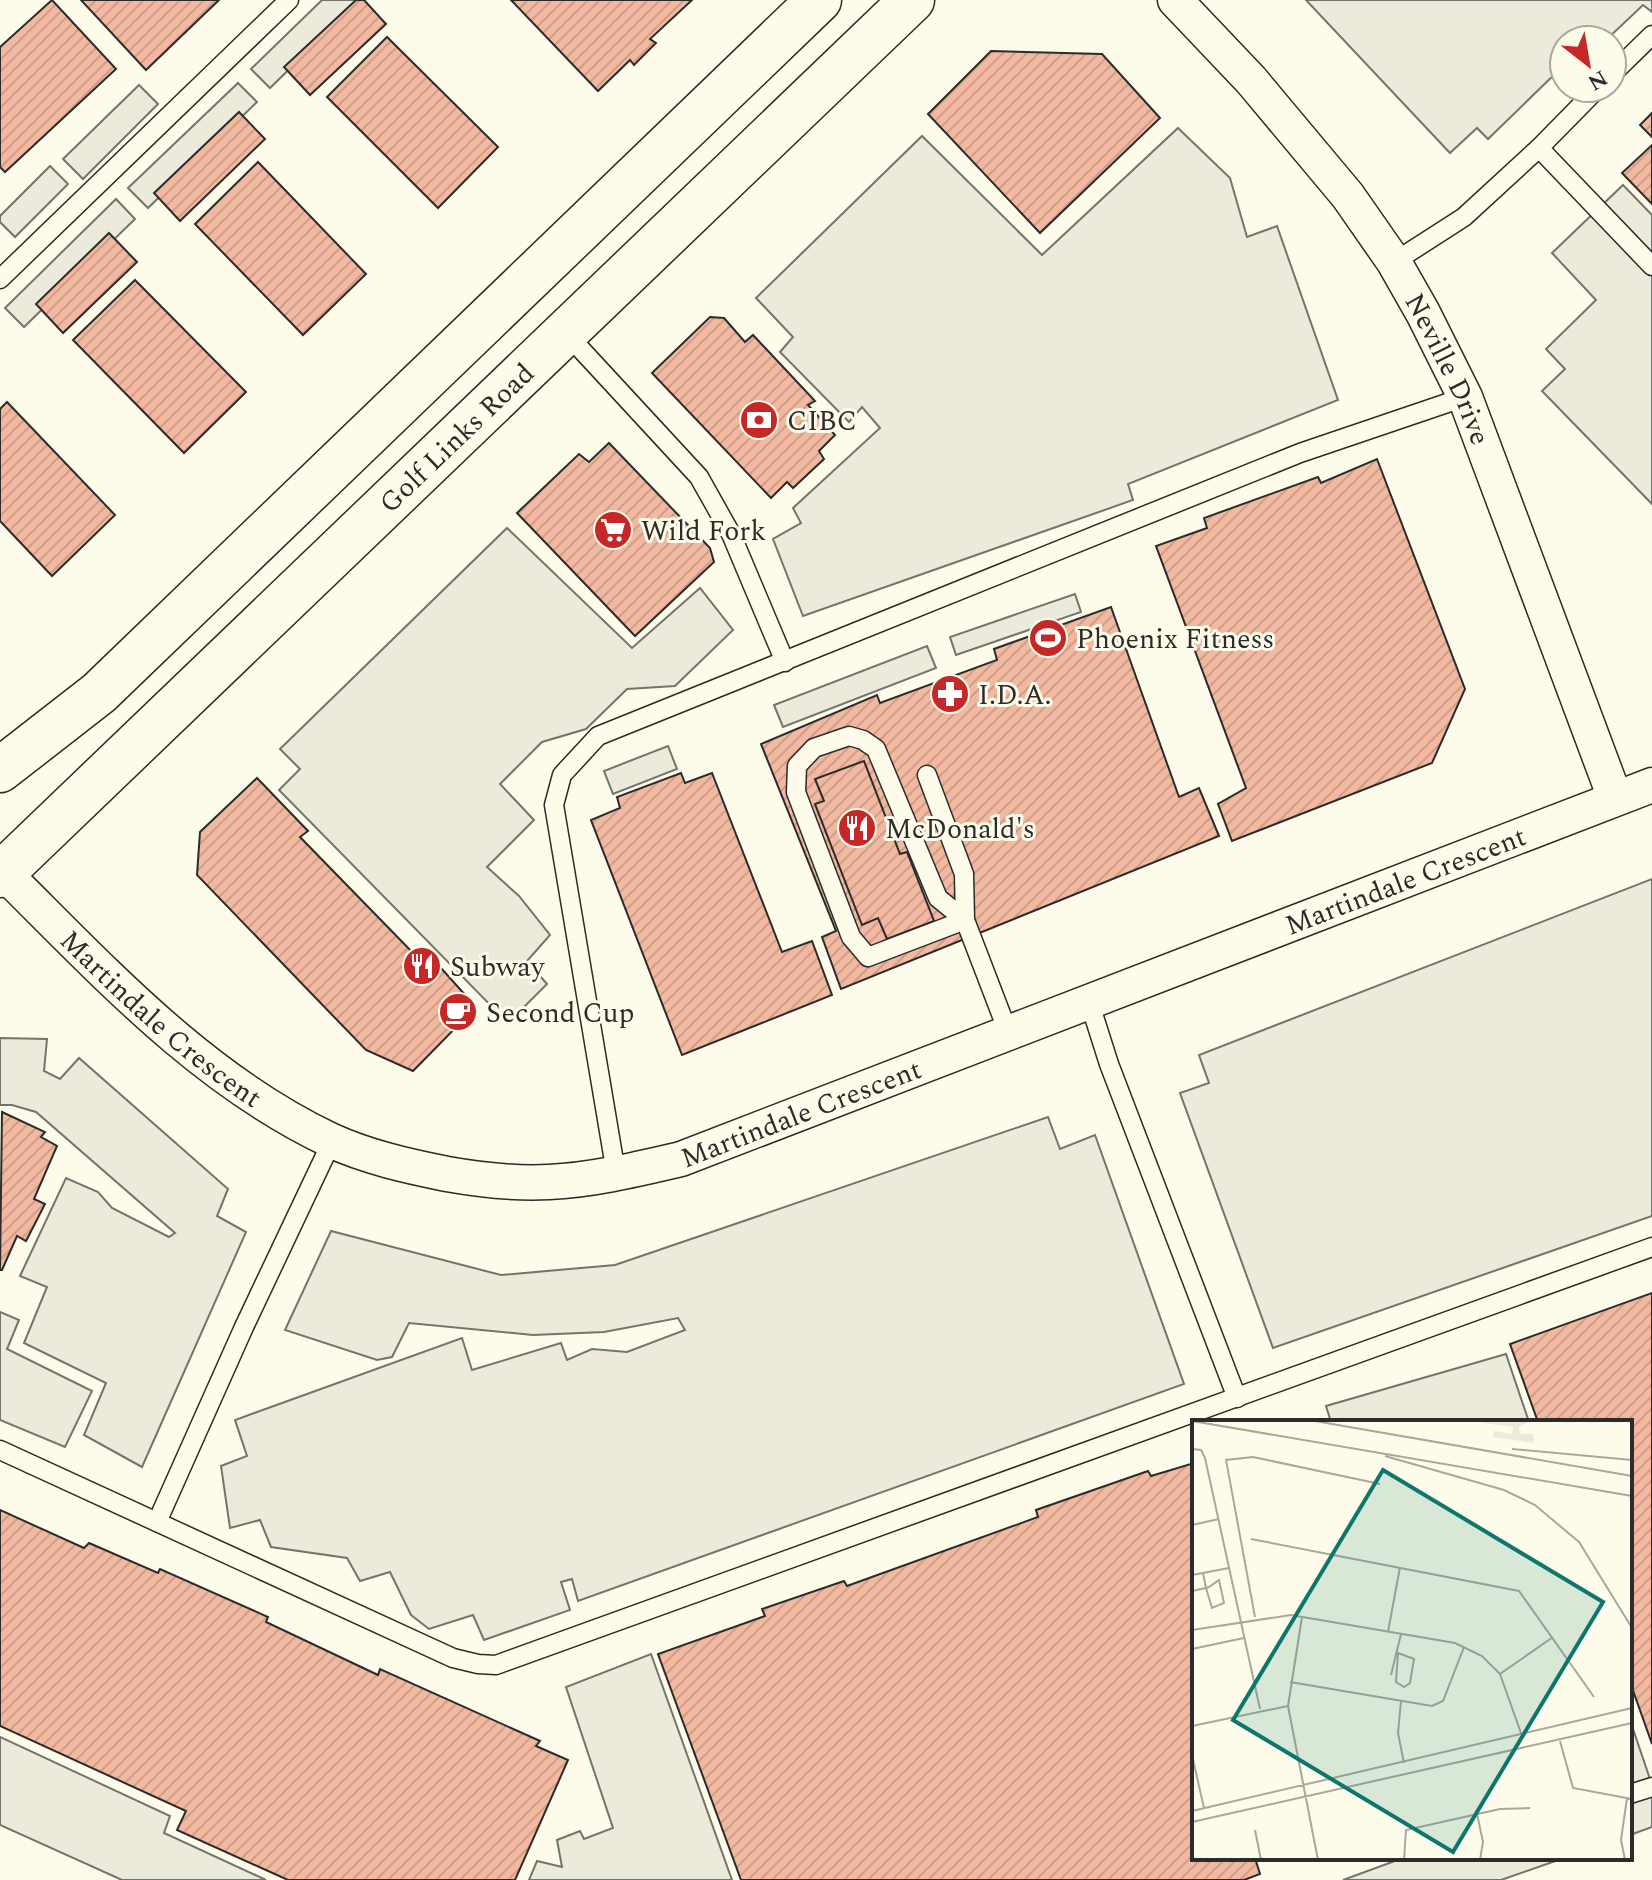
<svg xmlns="http://www.w3.org/2000/svg" width="1652" height="1880" font-family="Spectral,serif">
<defs>
<pattern id="building-hatch" width="6" height="6" patternUnits="userSpaceOnUse" patternTransform="scale(2)"><rect width="6" height="6" fill="#f2b8a0"/><path d="M-1 1l2-2M0 6l6-6M5 7l2-2" fill="none" stroke="#d09e8a"/></pattern>
</defs>
<rect width="100%" height="100%" fill="#fdfbea"/>
<g fill="#eceadb" stroke="#74746e" stroke-width="2">
<polygon points="322,0 360,0 270,88 251,69"/>
<polygon points="1306,0 1652,0 1652,12 1643,5 1606,40 1564,40 1564,70 1561,68 1488,139 1477,128 1450,153"/>
<polygon points="238,83 257,102 148,208 128,188"/>
<polygon points="139,85 158,104 83,179 63,159"/>
<polygon points="1178,128 1230,178 1247,237 1277,226 1338,400 1128,484 1133,500 803,616 773,539 801,523 793,508 880,428 862,407 849,422 780,352 793,337 756,298 922,136 1042,255"/>
<polygon points="50,166 68,184 15,237 0,222 0,216"/>
<polygon points="1623,185 1652,215 1652,504 1542,391 1565,369 1546,349 1596,300 1552,253"/>
<polygon points="116,199 135,219 24,327 5,308"/>
<polygon points="507,528 632,648 700,588 733,630 675,686 627,689 586,729 542,742 500,784 534,820 487,867 519,896 550,935 527,961 547,984 508,1023 279,790 300,769 280,749"/>
<polygon points="1075,594 1081,612 956,655 950,637"/>
<polygon points="927,646 936,668 783,727 774,705"/>
<polygon points="668,746 677,769 613,794 604,771"/>
<polygon points="1652,879 1652,1216 1273,1348 1180,1093 1209,1083 1199,1055"/>
<polygon points="0,1038 47,1039 44,1071 60,1079 79,1058 228,1189 217,1216 246,1232 142,1467 84,1435 106,1383 24,1343 47,1287 20,1276 66,1178 98,1192 112,1208 169,1237 175,1233 36,1112 12,1105 0,1105"/>
<polygon points="1048,1117 1060,1149 1095,1135 1184,1384 578,1601 572,1579 561,1582 570,1610 484,1640 473,1615 429,1629 411,1615 390,1572 360,1581 347,1558 271,1547 260,1520 230,1528 221,1466 247,1456 235,1420 462,1338 472,1370 561,1343 567,1360 592,1349 627,1352 685,1330 678,1318 604,1332 533,1335 409,1323 392,1357 377,1360 285,1330 331,1231 501,1275 615,1265"/>
<polygon points="0,1312 19,1320 7,1349 92,1391 65,1447 0,1420"/>
<polygon points="1506,1354 1529,1422 1331,1422 1326,1406"/>
<polygon points="651,1654 732,1880 529,1880 537,1861 562,1867 557,1840 580,1831 584,1839 613,1828 566,1687"/>
<polygon points="1630,1720 1652,1785 1652,1827 1630,1835"/>
<polygon points="0,1737 170,1816 164,1833 266,1880 122,1880 0,1825"/>
<polygon points="1403,1858 1564,1858 1501,1880 1343,1880"/>
</g>
<g fill="url(#building-hatch)" stroke="#2b2b2b" stroke-width="2">
<polygon points="52,0 116,69 5,172 0,167 0,47"/>
<polygon points="81,0 219,0 146,70"/>
<polygon points="356,0 364,0 386,24 310,95 284,67"/>
<polygon points="511,0 692,0 650,39 656,43 634,65 630,60 598,91"/>
<polygon points="387,37 498,147 438,208 327,97"/>
<polygon points="991,51 1102,54 1160,118 1040,233 928,114"/>
<polygon points="239,112 265,139 180,221 154,193"/>
<polygon points="1652,113 1652,137 1640,125"/>
<polygon points="1652,145 1652,204 1622,173"/>
<polygon points="258,162 366,274 303,335 195,224"/>
<polygon points="109,233 137,262 63,333 36,304"/>
<polygon points="135,280 246,392 184,453 73,340"/>
<polygon points="710,317 724,318 745,342 753,335 815,401 808,405 835,435 819,451 824,459 793,488 787,482 771,498 652,373"/>
<polygon points="7,402 115,515 52,576 0,521 0,409"/>
<polygon points="609,443 710,548 714,562 635,636 517,513 579,454 589,462"/>
<polygon points="1377,459 1465,689 1432,763 1232,841 1218,804 1246,788 1156,546 1207,528 1204,518 1318,477 1321,483"/>
<polygon points="1111,607 1179,797 1199,788 1219,836 841,989 822,937 836,931 761,744 877,695 880,703 997,660 994,649"/>
<polygon points="864,761 900,854 907,852 934,921 887,939 878,918 862,925 815,804 824,801 815,779"/>
<polygon points="681,773 685,783 712,773 782,952 812,941 832,995 682,1055 591,820 620,808 617,797"/>
<polygon points="257,778 308,831 300,837 414,954 424,949 476,1007 413,1071 366,1050 197,875 200,832"/>
<polygon points="2,1112 45,1132 41,1137 57,1146 34,1199 45,1204 26,1241 17,1236 2,1270 0,1270"/>
<polygon points="1652,1293 1652,1744 1630,1682 1630,1422 1538,1422 1510,1344"/>
<polygon points="1194,1463 1194,1858 1255,1858 1260,1874 1244,1880 741,1880 658,1654 765,1616 762,1609 844,1581 847,1586 1038,1517 1036,1510 1148,1471 1151,1476"/>
<polygon points="0,1510 84,1548 89,1543 158,1573 160,1569 268,1617 266,1622 378,1675 380,1669 540,1741 536,1746 568,1760 515,1880 288,1880 177,1830 186,1811 0,1726"/>
</g>
<g fill="none" stroke-linecap="round" stroke-linejoin="round">
<defs>
<g id="lane">
<polyline points="1612,74 1652,35"/>
<polyline points="1539,148 1652,266"/>
<polyline points="1394,262 1464,217 1539,148 1598,88"/>
<polyline points="0,279 289,0"/>
<polyline points="565,332 699,477 731,534 785,662"/>
<polygon points="849,736 863,740 876,749 938,898 965,920 868,957 851,937 796,792 797,766 814,748"/>
<polyline points="927,775 964,874 965,920 1008,1032"/>
<polyline points="1089,1001 1109,1064 1237,1398"/>
<polyline points="616,1173 554,805 562,775 598,736 1300,453 1465,397"/>
<polyline points="0,1450 453,1658 478,1664 496,1665 1652,1247"/>
<polyline points="157,1522 244,1327 332,1141"/>
<polyline points="1630,1794 1652,1787"/>
</g>
<g id="street">
<path id="s1" d="M1175,0L1251,80L1348,196L1394,262L1423,313L1465,397L1615,798"/>
<path id="s2" d="M3,872C103,971 201,1079 330,1140C367,1157 407,1166 447,1174C481,1180 514,1184 549,1182C593,1180 638,1169 681,1159L1652,785"/>
</g>
<g id="secondary">
<polyline points="0,770 99,693 819,0"/>
<path id="s3" d="M0,875L912,0"/>
</g>
</defs>
<use href="#lane" stroke="#2b2b2b" stroke-width="21"/>
<use href="#street" stroke="#2b2b2b" stroke-width="37"/>
<use href="#secondary" stroke="#2b2b2b" stroke-width="47"/>
<use href="#lane" stroke="#fdfbea" stroke-width="18"/>
<use href="#street" stroke="#fdfbea" stroke-width="34"/>
<use href="#secondary" stroke="#fdfbea" stroke-width="44"/>
</g>
<defs>
<symbol id="bank-disc" viewBox="-11 -11 22 22"><circle r="9.5" fill="#c62828" stroke="#fdfbea"/><path d="M-6-4H6V4H-6ZM0-2.3a2.3 2.3 0 1 0 0 4.6a2.3 2.3 0 1 0 0-4.6Z" fill="#fff"/></symbol>
<symbol id="supermarket-disc" viewBox="-11 -11 22 22"><circle r="9.5" fill="#c62828" stroke="#fdfbea"/><path d="M-6-5.5h2.5l.6 2H6L4.5 2H-2.5L-4.4-4H-6ZM-1.5 3.2a1.3 1.3 0 1 0 .1 0ZM3 3.2a1.3 1.3 0 1 0 .1 0Z" fill="#fff"/></symbol>
<symbol id="stadium-disc" viewBox="-11 -11 22 22"><circle r="9.5" fill="#c62828" stroke="#fdfbea"/><path d="M0-5a6.5 5 0 1 0 0 10a6.5 5 0 1 0 0-10ZM-3.5-1.8h7v3.6h-7Z" fill="#fff"/></symbol>
<symbol id="pharmacy-disc" viewBox="-11 -11 22 22"><circle r="9.5" fill="#c62828" stroke="#fdfbea"/><path d="M-2-6h4v4h4v4h-4v4h-4v-4h-4v-4h4Z" fill="#fff"/></symbol>
<symbol id="restaurant-disc" viewBox="-11 -11 22 22"><circle r="9.5" fill="#c62828" stroke="#fdfbea"/><path d="M-5-6h1v4h1v-4h1v4h1v-4h1v5L-1.5 .5V6h-2V.5L-5-1ZM5-6V6H3V1.5H1.5Q1.5-4 5-6Z" fill="#fff"/></symbol>
<symbol id="cafe-disc" viewBox="-11 -11 22 22"><circle r="9.5" fill="#c62828" stroke="#fdfbea"/><path d="M-5.5-4.5H6V0H3Q3 3.5 0 3.5H-2.5Q-5.5 3.5-5.5 0ZM3-3.2v2h1.7v-2ZM-6 4.5H4V6H-6Z" fill="#fff"/></symbol>
</defs>
<g fill-rule="evenodd">
<use href="#bank-disc" x="737" y="398" width="44" height="44"/>
<use href="#supermarket-disc" x="591" y="508" width="44" height="44"/>
<use href="#stadium-disc" x="1026" y="616" width="44" height="44"/>
<use href="#pharmacy-disc" x="928" y="672" width="44" height="44"/>
<use href="#restaurant-disc" x="835" y="806" width="44" height="44"/>
<use href="#restaurant-disc" x="400" y="944" width="44" height="44"/>
<use href="#cafe-disc" x="436" y="990" width="44" height="44"/>
</g>
<g text-anchor="middle" stroke-width="6" stroke-linejoin="round" paint-order="stroke">
<g font-size="28" fill="#2b2b2b" stroke="#fdfbea">
<text dy="10" stroke="none"><textPath href="#s1" startOffset="462">Neville Drive</textPath></text>
<text dy="10" stroke="none"><textPath href="#s3" startOffset="632">Golf Links Road</textPath></text>
<text dy="10" stroke="none"><textPath href="#s2" startOffset="1560">Martindale Crescent</textPath></text>
<text dy="10" stroke="none"><textPath href="#s2" startOffset="216">Martindale Crescent</textPath></text>
<text dy="10" stroke="none"><textPath href="#s2" startOffset="912">Martindale Crescent</textPath></text>
</g>
<g font-size="28" fill="#2b2b2b" stroke="#fdfbea" text-anchor="start">
<text x="787" y="430">CIBC</text>
<text x="641" y="540">Wild Fork</text>
<text x="1076" y="648">Phoenix Fitness</text>
<text x="978" y="704">I.D.A.</text>
<text x="885" y="838">McDonald's</text>
<text x="450" y="976">Subway</text>
<text x="486" y="1022">Second Cup</text>
</g>
</g>
<g transform="translate(1192 1420)">
<rect width="440" height="440" fill="#fdfbea"/>
<path d="M273,0H340L327,7L328,14H341L342,23L301,17L302,11L320,14L321,7Z" fill="#ecebdb"/>
<path fill="none" stroke="#a9a89e" stroke-width="2" d="M117,0L440,56M0,1L440,76M0,29L9,30L13,38L68,289M320,29L440,40M193,36L312,70L343,85L387,122L440,208M0,105L27,99M59,119L327,171L402,277M0,155L37,148M0,171L14,168L17,167L27,160L32,183L20,188L14,168L11,153M63,197L34,40L61,37L188,64M110,197L96,286L126,440M0,210L99,195L263,223L290,236L308,254L330,316M196,212L208,147M0,229L52,218M206,233L222,239L218,263L212,267L204,262ZM308,254L361,217M199,255L209,214M98,262L240,286L251,281L272,227M209,281L206,313L212,343M0,306L96,286M368,321L381,368L440,379M0,335L12,388M0,391L440,288M285,394L291,422L288,440M0,402L440,303M63,410L69,440M212,440L214,410L308,389L338,388M433,440L429,420L435,378"/>
<path fill="#0f766e" fill-opacity="0.15" stroke="#0f766e" stroke-width="4" d="M191,50L411,182L261,432L41,300Z"/>
<rect width="440" height="440" fill="none" stroke="#2b2b2b" stroke-width="4"/>
</g>
<g transform="translate(1588 64) rotate(149)"><circle r="38" fill="#fdfbea" stroke="#a9a89e" stroke-width="2"/>
<path d="M0-6L14 30L0 20L-14 30Z" fill="#c62828"/>
<text y="-12" font-size="22" font-weight="bold" text-anchor="middle" fill="#2b2b2b">N</text>
</g>
</svg>
